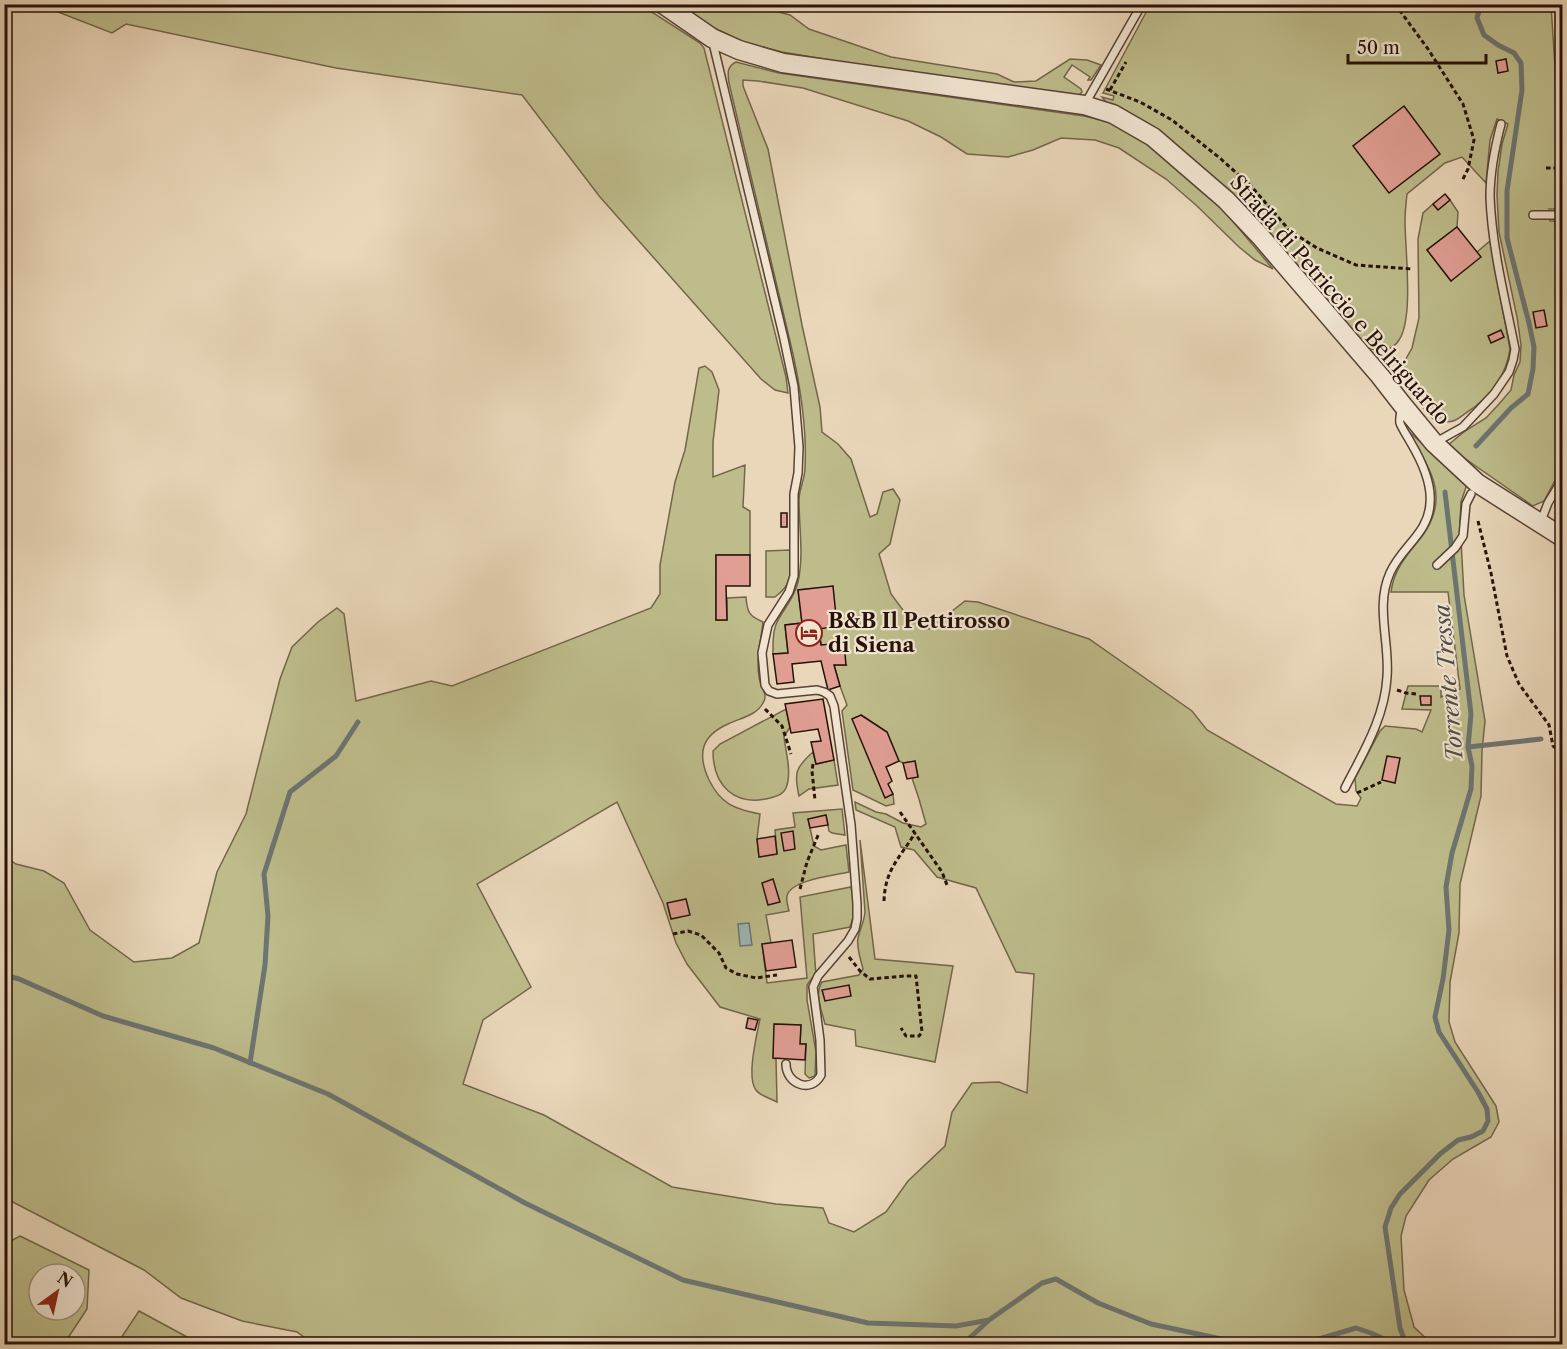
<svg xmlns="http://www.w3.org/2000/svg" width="1567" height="1349" font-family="'Libre Caslon Text',serif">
<rect width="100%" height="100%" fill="#ead7ba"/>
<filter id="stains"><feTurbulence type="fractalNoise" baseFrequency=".00333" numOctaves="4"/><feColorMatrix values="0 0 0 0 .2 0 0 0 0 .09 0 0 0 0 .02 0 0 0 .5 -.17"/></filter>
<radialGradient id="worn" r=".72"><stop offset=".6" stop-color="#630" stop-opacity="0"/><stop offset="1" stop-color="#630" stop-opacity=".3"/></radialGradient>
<g fill="#bebc8b" stroke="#72664a" stroke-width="1.5" fill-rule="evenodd">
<polygon points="746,4 764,8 790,15 809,29 891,57 997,74 1014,82 1036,81 1070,59 1087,60 1101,65 1091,80 1088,80 1090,77 1072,65 1064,77 1081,89 1082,92 1078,96 1004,89 782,52 744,42 708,25 678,5"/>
<polygon points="40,5 641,5 700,43 704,48 786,377 788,393 775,390 761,379 600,197 522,95 336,68 126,24 112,33"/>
<path d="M1150,5H1551L1555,67L1559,206L1557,209H1549L1550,221H1555L1562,303V467L1544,501L1533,506L1447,446L1465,431L1486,418L1499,404L1511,390L1514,375L1520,362L1521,345L1517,317L1499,232L1497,195L1498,172L1502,144L1508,124L1497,119L1490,140L1486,183L1462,157L1445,163L1407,194C1406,203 1405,212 1405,221C1405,250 1414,318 1399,340C1392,352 1377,352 1366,347L1268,233L1107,103L1102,97L1113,100L1114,96L1103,93Z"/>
<path d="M736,62L779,73L1084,116L1110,122L1150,144L1220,206L1273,269L1255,260L1239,247L1197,206L1166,179L1119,148L1095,140L1061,138L1033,150L1008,157L967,154L941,137L908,121L803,88L758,81L743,80V86L768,149L802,325L820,407L822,432L838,444L851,459L870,517L877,514L883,492L893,489L900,500L890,544L879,554L891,594L911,621L929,629L965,601L978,602L1089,639L1192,711L1207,730L1336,804L1357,806L1361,798L1356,791L1355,778L1380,731L1385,726L1416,729L1422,732L1431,710L1402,709L1408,686H1441V697L1460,689L1448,592H1391C1392,586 1393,579 1396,574C1401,561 1411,550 1420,539C1453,497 1429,467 1405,428L1467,484L1461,502L1460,522L1464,595L1485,721L1482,751L1481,796L1460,884L1459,933L1450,982L1449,1022L1455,1042L1496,1106L1499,1122L1491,1137L1453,1159L1429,1180L1406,1216L1401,1236L1404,1290L1414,1327L1432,1344H313L297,1332L242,1321L181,1298L144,1270L5,1198L4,856L16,864L44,871L64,883L90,930L134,962L172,958L199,943L217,872L246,814L280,679L292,647L318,622L337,608L344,614L356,701L431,681L452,686L651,608L660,594V565L675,482L685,450L699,368L705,366L712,372L719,390L713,442V477L745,465L743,507L750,511V555H716V620H727V598L746,597C747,612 749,616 763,622C761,640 756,659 759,677C760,687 769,694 763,703C756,716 740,718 728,724C701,736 697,754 709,780C721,804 734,809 760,814L757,839L759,857L777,854L775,830L795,827L793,813L842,809L845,835L832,833L829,831L826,816L808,819L814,846L821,850L846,845L849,872C836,875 790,880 787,896C786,900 788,907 789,911L766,915L771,943L762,944L767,983L807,978L800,897L851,887C854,902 856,912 850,927L813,934L816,976L812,978L807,985V1000L816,1052L815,1076L809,1078L805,1074L806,1044H800L801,1025L775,1024L773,1058L776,1059L777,1102C770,1098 760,1096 756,1090C746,1078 757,1034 760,1019L720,1007L687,964L676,943L663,903L617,802L477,884L531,987L483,1020L463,1084L544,1115L672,1187L776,1204L823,1208L829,1223L854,1232L886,1212L908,1181L945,1146L952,1112L972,1083L999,1082L1027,1093L1034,974L1016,972L976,888L937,877L914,850L901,847L895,827L856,810L855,802L876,812L886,814L903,823L921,827L926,824L919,799L912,778L918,777L915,761L903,763L899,761L887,732L861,715L853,719L885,797L893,794L894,804L886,806L853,790L842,711L847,705L840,686L834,665H846L821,645L819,629L833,587L798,590L802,623L785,625L788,653L773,654C773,644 772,632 777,622C784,608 794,599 798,582C804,556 799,527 799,500C799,489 805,479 805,468C807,430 801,391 793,354L729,83C728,74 726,67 736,62Z"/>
<path d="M1450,200L1458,212L1457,227L1427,250L1451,281L1477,252L1490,241L1510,349C1506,377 1489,398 1466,413C1462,416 1457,420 1453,421C1447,423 1440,421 1434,420L1399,379L1398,373L1412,348L1419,318L1418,239L1423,213L1433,204L1438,210Z"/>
<path d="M790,550C790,573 795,582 775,597H766V551Z"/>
<path d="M786,709L790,727L784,737C786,753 792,773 786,788C783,795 777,796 770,798C735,807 713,786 713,751L720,744Z"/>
<path d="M813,752L816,764L834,760L838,785L809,789L799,796C794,773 795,768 813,752Z"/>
<path d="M860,840L875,959L953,966L935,1062L856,1046L855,1030L825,1024C822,1011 814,994 822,982L859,975L863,969C861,960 856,947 858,938C860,928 864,923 865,912Z"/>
<path d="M20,1236L89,1270L87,1309L64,1344H5V1244ZM39,1274H75V1310H39Z"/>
<polygon points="139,1311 200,1344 117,1344"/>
</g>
<polygon fill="#9ab8b8" stroke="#6c7572" stroke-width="1.5" points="749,923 752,945 740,946 738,924"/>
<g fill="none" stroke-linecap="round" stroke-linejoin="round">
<g stroke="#6c7572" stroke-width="5">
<polyline points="1476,446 1511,408 1528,394 1533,369 1534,347 1529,323 1507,238 1507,191 1522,90 1521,63 1514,53 1498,45 1484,35 1477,18 1481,4"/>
<polyline points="1560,738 1562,737"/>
<polyline points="1468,747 1541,739"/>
<polyline points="4,975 19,979 103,1016 214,1048 328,1094 525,1203 683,1280 868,1323 956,1326 989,1320 1042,1283 1056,1279 1098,1303 1151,1324 1240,1343 1302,1344 1356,1328 1371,1333 1395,1344"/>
<polyline points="250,1063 265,965 268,916 264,874 290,792 336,756 358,722"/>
<polyline points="963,1344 988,1321"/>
<polyline points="1406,1344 1400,1328 1385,1227 1391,1208 1400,1194 1440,1154 1458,1140 1471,1137 1483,1131 1488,1121 1487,1109 1478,1092 1439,1032 1435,1017 1443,979 1449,930 1446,887 1452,853 1471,789 1472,766 1468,747 1471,714 1445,492"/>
</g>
</g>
<g fill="#e19f94" stroke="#261109" stroke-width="1.5">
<polygon points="1506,59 1508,71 1498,73 1496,61"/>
<polygon points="1404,106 1440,154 1389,193 1353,146"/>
<polygon points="1445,194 1450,200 1438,210 1433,204"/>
<polygon points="1457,227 1481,257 1451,281 1427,250"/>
<polygon points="1544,310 1547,326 1536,328 1533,312"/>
<polygon points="1501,330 1504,337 1491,343 1488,336"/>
<rect x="781" y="513" width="6" height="14"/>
<polygon points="716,555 750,555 750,586 726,586 727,620 716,620"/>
<polygon points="833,586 837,626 819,629 821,645 844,643 846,665 834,665 840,686 828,690 821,661 792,664 794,682 777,684 773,654 788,653 785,625 802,623 798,590"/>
<polygon points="1420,696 1431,696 1431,705 1421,705"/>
<polygon points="823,699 834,760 816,764 811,742 821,741 818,729 791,733 785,704"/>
<polygon points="861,715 887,732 899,761 886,767 892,781 888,784 893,794 885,798 852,719"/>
<polygon points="1387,756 1400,758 1395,783 1382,780"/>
<polygon points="915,761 918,777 907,779 903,763"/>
<polygon points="826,815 828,825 810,828 808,819"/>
<polygon points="793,831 795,849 784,851 781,833"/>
<polygon points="775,836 777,854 759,857 757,839"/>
<polygon points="773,879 780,902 768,905 762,883"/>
<polygon points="686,899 690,915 671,919 667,903"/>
<polygon points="792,940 796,967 766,971 762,944"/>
<polygon points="849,985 851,996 825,1001 822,990"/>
<polygon points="748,1018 758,1020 755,1030 746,1028"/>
<polygon points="774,1024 801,1025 800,1044 806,1044 805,1060 773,1058"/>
</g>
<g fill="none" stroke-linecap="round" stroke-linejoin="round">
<defs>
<g id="service">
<polyline points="1560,4 1562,142"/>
<path d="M713,43L784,339L794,387L799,447L798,473L794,494V576L789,592L768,625L762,653L765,685L769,691L777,694L817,690L824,692L830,696L834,706L851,825L857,904V919L855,929L848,941L818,976L813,987L820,1040L821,1075C811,1094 786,1084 786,1064"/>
<polyline points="1085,104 1142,4"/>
<polyline points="1533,215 1562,215"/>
<path d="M1436,442L1463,427L1494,394L1509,372L1513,360L1515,349C1505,299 1492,248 1490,197C1490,173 1495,147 1501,124"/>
<polyline points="1541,521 1548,503 1562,480"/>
<polyline points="1437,565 1455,548 1463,536 1466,504 1471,494"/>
<path d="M1345,788C1363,753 1385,717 1387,677C1390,643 1375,606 1390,573C1401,547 1429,533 1430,503C1432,482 1421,460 1411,443C1408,437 1402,429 1400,423C1399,419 1401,413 1401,409"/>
</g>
<polyline id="tertiary" points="663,4 712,38 739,50 783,63 1084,105 1113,114 1153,137 1226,200 1260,236 1380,376 1401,403 1434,443 1477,483 1562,537"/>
</defs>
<use href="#service" stroke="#574235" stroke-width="10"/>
<use href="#tertiary" stroke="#574235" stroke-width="21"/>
<g stroke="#261109" stroke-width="3" stroke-dasharray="4.5 3" stroke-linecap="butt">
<polyline points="63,4 71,8"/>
<polyline points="1395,4 1428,49 1463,104 1474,140 1468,169 1462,181"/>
<polyline points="1106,89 1140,102 1172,120 1221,159 1251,186 1290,231 1317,248 1356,265 1412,269"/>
<polyline points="1110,90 1126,62"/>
<polyline points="1546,168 1562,168"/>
<polyline points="1478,521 1491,573 1507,656 1519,684 1549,725 1553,746 1562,753"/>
<polyline points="1397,690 1406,693 1416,694"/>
<polyline points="765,709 782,726 791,754"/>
<polyline points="813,764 812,771 815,800"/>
<polyline points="1357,793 1381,782"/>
<polyline points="900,812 942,872 947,885"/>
<polyline points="800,889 807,862 819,833"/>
<path d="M884,901C885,869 900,858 915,833"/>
<polyline points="673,934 688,931 701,935 719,953 726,968 737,974 756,978 777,975"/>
<polyline points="849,957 860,971 870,979 905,976 916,976 922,1032 919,1036 906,1036 901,1028"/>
</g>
<use href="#service" stroke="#f1e5d2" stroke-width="7"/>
<use href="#tertiary" stroke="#f1e5d2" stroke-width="18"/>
</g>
<defs>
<symbol id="hotel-ring" viewBox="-11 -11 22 22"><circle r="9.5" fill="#f1e5d2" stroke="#8f2418" stroke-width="1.5"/><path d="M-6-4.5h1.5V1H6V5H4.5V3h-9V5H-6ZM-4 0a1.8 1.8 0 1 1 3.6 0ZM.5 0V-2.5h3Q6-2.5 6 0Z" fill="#8f2418"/></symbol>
</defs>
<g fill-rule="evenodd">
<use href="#hotel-ring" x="794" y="618" width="30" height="30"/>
</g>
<g text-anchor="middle" stroke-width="4.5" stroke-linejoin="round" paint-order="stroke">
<g font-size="21" fill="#261109" stroke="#f1e5d2">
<text transform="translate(1340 300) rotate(49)" y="7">Strada di Petriccio e Belriguardo</text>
</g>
<g font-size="21" font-weight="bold" fill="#261109" stroke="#f1e5d2" text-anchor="start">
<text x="828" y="628">B&amp;B Il Pettirosso<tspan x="828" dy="24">di Siena</tspan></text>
</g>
<g font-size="22" font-style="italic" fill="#4f4b46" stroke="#f1e5d2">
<text transform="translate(1448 683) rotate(-95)" y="8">Torrente Tressa</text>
</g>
</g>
<rect width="1567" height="1349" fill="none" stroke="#ead7ba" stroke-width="24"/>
<rect x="6" y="6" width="1555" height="1337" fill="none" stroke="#261109" stroke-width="3"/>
<rect x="12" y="12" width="1543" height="1325" fill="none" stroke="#261109" stroke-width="1.5"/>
<g transform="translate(57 1292) rotate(33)"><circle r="28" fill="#f1e5d2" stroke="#a09082" stroke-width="1.5"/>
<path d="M0-4.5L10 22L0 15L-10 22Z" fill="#8f2418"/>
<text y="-9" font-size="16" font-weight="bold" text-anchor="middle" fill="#261109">N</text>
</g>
<path d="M1348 54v9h138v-9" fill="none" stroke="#261109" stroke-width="3"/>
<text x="1357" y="54" font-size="18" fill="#261109" stroke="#f1e5d2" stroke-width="4.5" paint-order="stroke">50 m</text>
<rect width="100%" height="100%" filter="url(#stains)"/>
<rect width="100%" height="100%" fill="url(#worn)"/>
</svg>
